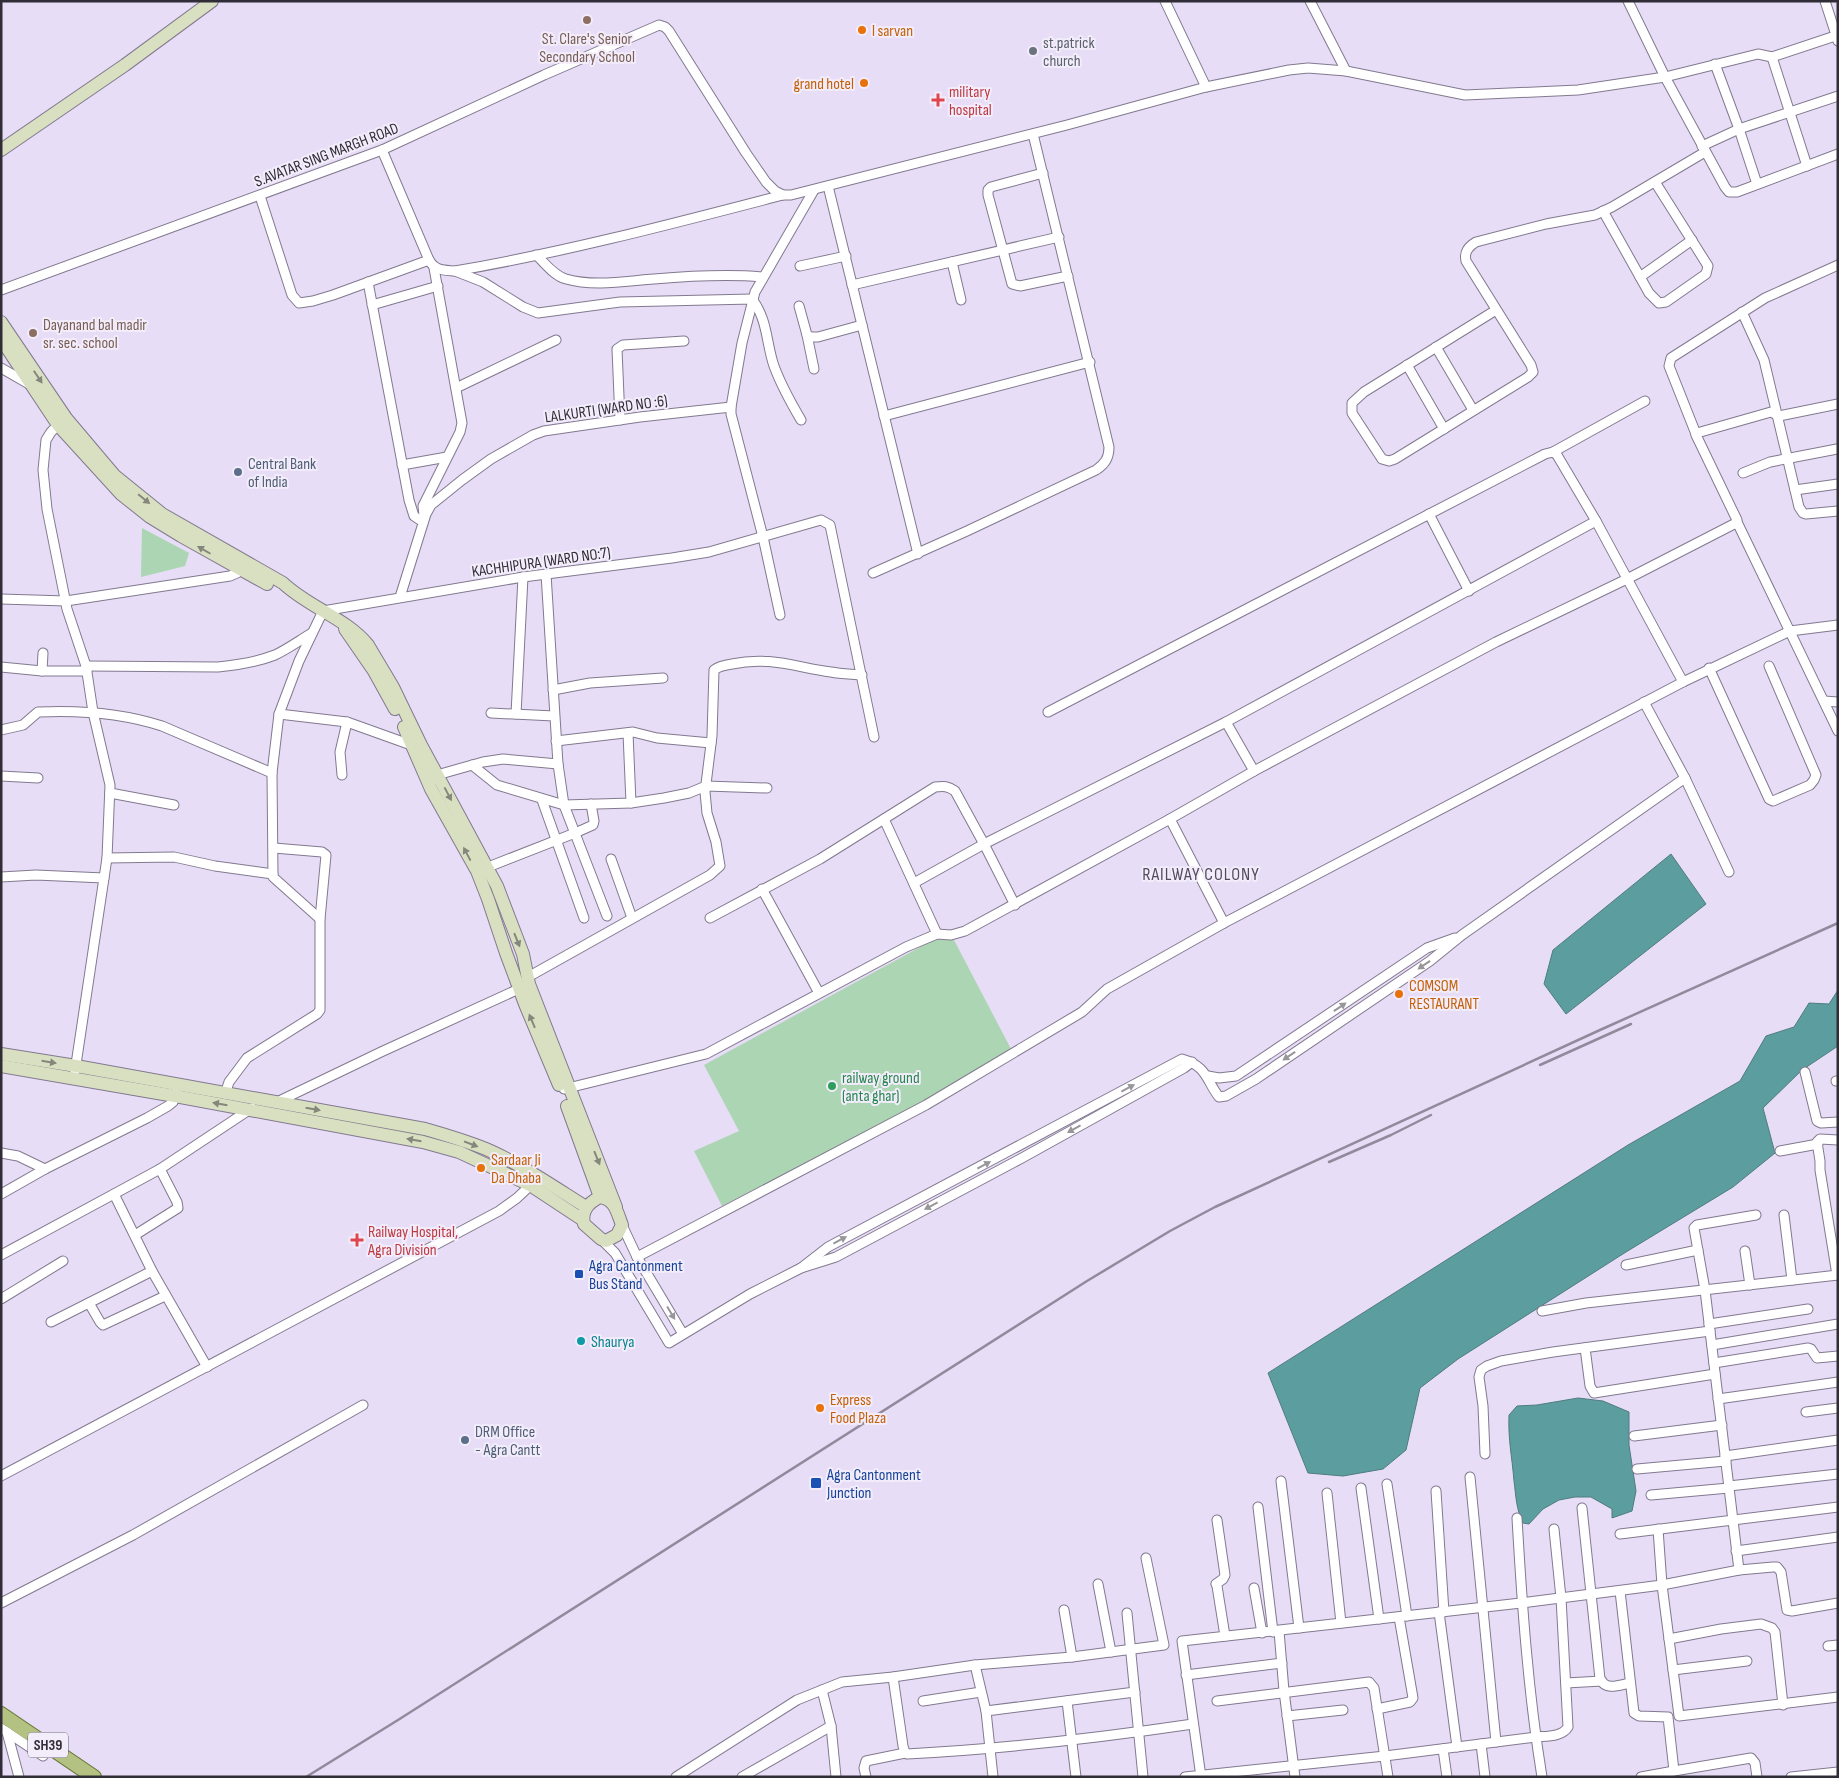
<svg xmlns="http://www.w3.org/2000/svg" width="1839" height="1778" viewBox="0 0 1839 1778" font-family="'Sofia Sans Condensed',sans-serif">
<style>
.green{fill:#acd5b3}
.water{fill:#5c9e9f;stroke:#4f7c80}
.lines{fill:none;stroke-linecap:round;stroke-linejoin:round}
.street-casing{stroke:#82798f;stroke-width:11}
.secondary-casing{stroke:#82798f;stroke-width:14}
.primary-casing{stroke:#647332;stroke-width:16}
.street{stroke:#fff;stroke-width:9}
.secondary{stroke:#d9e0c1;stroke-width:12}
.primary{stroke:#b3c182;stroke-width:14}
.rail{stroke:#928a9c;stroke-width:2.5}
.oneway{fill:#85867c}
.oneway2{fill:#98969b}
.education-dot{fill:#8d6e63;stroke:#f3edfb;stroke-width:2}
.food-dot{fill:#e8710a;stroke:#f3edfb;stroke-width:2}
.worship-dot{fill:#6b7280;stroke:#f3edfb;stroke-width:2}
.health-dot{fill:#e0444e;stroke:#f3edfb;stroke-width:2}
.service-dot{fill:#5c6f8a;stroke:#f3edfb;stroke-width:2}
.leisure-dot{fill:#2e9e5b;stroke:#f3edfb;stroke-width:2}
.transit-dot{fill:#1a4fb4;stroke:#f3edfb;stroke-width:2}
.culture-dot{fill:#0f9aa8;stroke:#f3edfb;stroke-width:2}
.labels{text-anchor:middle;stroke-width:4;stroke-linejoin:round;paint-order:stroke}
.shield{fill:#f3edfb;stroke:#6b6772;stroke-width:1}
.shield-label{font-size:15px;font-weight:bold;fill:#312d37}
.food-label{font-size:16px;fill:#c56008;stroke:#f3edfb;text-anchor:start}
.education-label{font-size:16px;fill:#785e54;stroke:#f3edfb}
.worship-label{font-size:16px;fill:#5b616d;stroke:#f3edfb;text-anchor:start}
.health-label{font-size:16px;fill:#be3a42;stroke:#f3edfb;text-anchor:start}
.street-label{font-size:16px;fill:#312d37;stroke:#f3edfb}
.service-label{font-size:16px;fill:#4e5e75;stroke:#f3edfb;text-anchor:start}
.leisure-label{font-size:16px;fill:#27864d;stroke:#f3edfb;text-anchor:start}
.transit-label{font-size:16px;fill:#164399;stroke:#f3edfb;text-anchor:start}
.culture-label{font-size:16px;fill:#0d838f;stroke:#f3edfb;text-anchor:start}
.neighbourhood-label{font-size:18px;letter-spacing:1px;fill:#544b5f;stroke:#f3edfb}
</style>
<rect width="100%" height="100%" fill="#e7ddf6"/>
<g class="green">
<polygon points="142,528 189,553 185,566 141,577"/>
<polygon points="933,940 954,940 1011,1049 913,1108 722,1206 694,1151 739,1131 704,1065"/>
</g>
<g class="water">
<polygon points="1671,854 1706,904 1566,1014 1544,984 1553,950"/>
<polygon points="1838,990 1838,1046 1802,1070 1763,1108 1775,1153 1733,1187 1626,1252 1458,1359 1420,1388 1406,1450 1383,1469 1343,1476 1308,1473 1268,1373 1628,1145 1740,1081 1766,1036 1794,1027 1809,1003 1829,1004"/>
<path d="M1578,1398L1603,1401L1629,1412V1445L1636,1491L1632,1511L1612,1518V1509L1591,1497H1575L1559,1500L1543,1509L1529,1524L1523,1523C1516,1509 1516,1496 1514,1481C1512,1456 1508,1440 1509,1415L1517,1406L1537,1405Z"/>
</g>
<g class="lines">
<defs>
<g id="street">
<polyline points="1165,1 1206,87"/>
<polyline points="1310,1 1346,71"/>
<polyline points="1628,1 1665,77 1725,187 1729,192 1737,192 1838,154"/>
<polyline points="1825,1 1838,41"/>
<polyline points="1772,57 1807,166"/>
<polyline points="1715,64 1739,129 1757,184"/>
<polyline points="1702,146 1739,129 1838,96"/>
<path d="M382,150L429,260C435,271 444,270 455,271C566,252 675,223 783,195"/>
<polyline points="1043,173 991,187 988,190 988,195 1012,284 1020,286 1068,276"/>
<polyline points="828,186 918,554"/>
<polyline points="260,196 292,295 299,303 313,301 333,295 429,260"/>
<polyline points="1603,211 1649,293 1659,303 1666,302 1706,274 1708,266 1655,182"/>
<path d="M536,255C545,263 554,276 566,279C594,287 626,281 654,279C690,276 727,274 762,277"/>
<polyline points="952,262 961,300"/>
<polyline points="800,266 846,256"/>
<path d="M455,271L483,282L523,307L538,313L620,302L752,299C768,320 766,343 774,366C781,385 791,403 801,420"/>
<polyline points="1640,277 1692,240"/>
<polyline points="368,282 409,500 414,516 423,522"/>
<polyline points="852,285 1059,237"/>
<polyline points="1,290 382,150 544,75 659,25 665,27 669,31 746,153 766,182 775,191 783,195 791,195 1067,125 1206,87 1289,70 1308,68 1346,71 1465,95 1578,90 1665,77 1758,54 1772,57 1838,35"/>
<polyline points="372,305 438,286"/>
<polyline points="799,306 807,335 811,337 818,337 862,325"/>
<path d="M1496,310L1364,392L1352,403V413L1382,459L1389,461L1395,459L1528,377L1533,372L1531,365L1466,261C1464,252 1468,247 1476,242L1546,224L1595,215L1612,207L1705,152"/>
<polyline points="1742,312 1764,360 1799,507 1803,513 1806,514 1838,511"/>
<polyline points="807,335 814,369"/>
<polyline points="1436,347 1473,410"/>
<polyline points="1407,365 1444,429"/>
<polyline points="1,368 29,384"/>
<polyline points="456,388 556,340"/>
<polyline points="884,416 1090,362"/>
<polyline points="620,420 617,349 623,345 684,341"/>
<polyline points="62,421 51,432 46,440 43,470 47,509 67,609 86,666 93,712 110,785 107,858 75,1071"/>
<polyline points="1696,434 1669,366 1671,358 1765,298 1838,265"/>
<polyline points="1553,452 1645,401"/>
<polyline points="402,465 447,457"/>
<polyline points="1743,473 1770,462 1837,449"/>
<polyline points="1795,490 1838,484"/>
<polyline points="1429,514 1469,591"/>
<polyline points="424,515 423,506 460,432 462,423 434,268"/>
<polyline points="1737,522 1838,731"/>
<path d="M873,573L967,531L1096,470C1105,464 1109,458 1109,447L1033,134"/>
<polyline points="546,574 558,764 564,805 607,916"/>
<polyline points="400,597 426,514 431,505 462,480 491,459 533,435 544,431 640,417 731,407"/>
<polyline points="1,599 66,601 230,576 237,573 243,566"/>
<polyline points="780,615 763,537 731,414 731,407 742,343 755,292 814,190"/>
<path d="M86,666L218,667C237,665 257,662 275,655C288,649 300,640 312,633"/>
<polyline points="1,667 42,671 87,671"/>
<polyline points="1709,668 1769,799 1773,801 1810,785 1814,780 1816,775 1769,666"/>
<polyline points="42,671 43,653"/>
<polyline points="553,690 590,683 663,678"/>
<polyline points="1824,701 1838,702"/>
<polyline points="1644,702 1685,778 1729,872"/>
<polyline points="1048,712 1545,454 1553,452 1557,455 1596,521 1683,682"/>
<polyline points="491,713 554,716"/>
<polyline points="279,714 347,722 414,746"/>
<polyline points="516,714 523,577"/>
<polyline points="1226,722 1254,771"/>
<path d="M1,730L23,725L38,712C80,710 122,713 162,726L272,773"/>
<polyline points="628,733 631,803"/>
<polyline points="556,741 633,732 657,738 711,743"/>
<polyline points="472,765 497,785 564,805 631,803 664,798 689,793 706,786 767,788"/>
<polyline points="342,775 340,752 347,722"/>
<polyline points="437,775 483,762 503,759 558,764"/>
<polyline points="1,776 38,778"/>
<polyline points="110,793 174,805"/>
<polyline points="542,800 584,918"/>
<polyline points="884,819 937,934"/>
<polyline points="1170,819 1224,923"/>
<polyline points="107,858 174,857 215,866 273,874"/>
<polyline points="611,859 632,918"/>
<polyline points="483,869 575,833 593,825 594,821 591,804"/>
<polyline points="1,877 36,875 104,878"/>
<polyline points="914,883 984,844 1226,722 1596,521"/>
<polyline points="762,889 819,993"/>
<path d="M710,918L820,859L935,787C944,786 948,786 955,791L984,844L1015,905"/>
<polyline points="320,919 273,877 272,773 279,714 299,661 323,611 523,577 672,558 709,552 821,520 830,525 874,737"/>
<path d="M528,977L710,875L720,866L716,842L707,813L705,792L712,736L714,670C719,666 725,665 732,664C769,656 795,667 831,672C841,674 852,674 862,675"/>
<polyline points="1805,1072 1817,1121 1821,1123 1838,1122"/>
<polyline points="1208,1076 1219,1078 1236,1076 1427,948 1455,938"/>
<polyline points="1836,1081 1838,1081"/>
<polyline points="564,1089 706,1054 906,947 937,934 951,935 965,931 1170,819 1254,771 1496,642 1627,579 1736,523 1737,520 1696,435 1697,433 1771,412 1779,416 1838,404"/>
<polyline points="225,1094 229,1082 247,1058 317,1014 320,1010 320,919 326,855 322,852 274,848"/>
<polyline points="277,1102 381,1052 523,987"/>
<polyline points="1780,1151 1818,1144"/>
<polyline points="1,1153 18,1156 45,1169"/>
<polyline points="1,1194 45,1169 147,1118 168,1106 173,1102 175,1093"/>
<polyline points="114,1194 160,1169 252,1108"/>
<polyline points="1784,1215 1792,1280"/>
<polyline points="622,1225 637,1257 683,1334"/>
<polyline points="135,1235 178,1208 177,1202 160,1169"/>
<polyline points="602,1240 615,1253 669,1343 750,1294 801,1268 836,1257 1022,1158 1184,1068 1192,1062"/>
<polyline points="1745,1251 1750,1285"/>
<polyline points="1,1255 114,1194 152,1271 207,1367"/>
<polyline points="637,1257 926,1105 1082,1012 1107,989 1224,923 1683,682 1790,631 1838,625"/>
<polyline points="1626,1265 1698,1250"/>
<path d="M801,1268L828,1247L1182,1059C1207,1066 1206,1080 1219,1097L1226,1096L1256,1079L1430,961L1462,935L1685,778"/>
<polyline points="1837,1275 1820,1170 1820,1161 1817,1142 1820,1139 1838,1140"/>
<polyline points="1,1299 63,1261"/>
<polyline points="89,1303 100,1322 103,1325 165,1296"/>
<polyline points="1542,1311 1586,1303 1838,1275"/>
<polyline points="51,1322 152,1271"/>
<polyline points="1709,1324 1808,1309"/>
<polyline points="1712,1345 1838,1324"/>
<polyline points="1585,1348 1590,1386 1594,1393 1715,1374"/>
<polyline points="1714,1363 1808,1348 1811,1349 1817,1358 1838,1356"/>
<polyline points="1718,1399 1838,1382"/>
<polyline points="1806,1412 1838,1408"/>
<polyline points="1634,1436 1722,1425"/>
<polyline points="1485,1454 1483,1406 1479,1377 1481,1370 1487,1366 1501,1361 1553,1352 1710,1331"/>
<polyline points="1725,1456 1838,1440"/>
<polyline points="1637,1469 1726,1461"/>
<polyline points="1,1476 499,1211 517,1198 534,1182"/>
<polyline points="1470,1477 1496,1742"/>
<polyline points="1281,1481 1299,1628"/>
<polyline points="1387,1484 1407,1616"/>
<polyline points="1729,1486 1838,1474"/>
<polyline points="1361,1488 1379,1619"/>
<polyline points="1436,1491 1444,1612"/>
<polyline points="1327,1493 1341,1623"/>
<polyline points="1651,1495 1729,1488"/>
<polyline points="1258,1507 1273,1632"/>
<path d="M1582,1508L1600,1679C1606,1691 1619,1685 1630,1683"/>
<path d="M1517,1518C1522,1605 1528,1691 1542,1777"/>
<polyline points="1217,1520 1225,1575 1223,1579 1216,1584 1217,1586 1225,1636"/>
<polyline points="1658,1529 1662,1585 1679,1716 1838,1697"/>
<polyline points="1620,1534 1838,1507"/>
<polyline points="1736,1551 1838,1537"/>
<polyline points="1739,1570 1705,1290 1694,1228 1697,1225 1756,1215"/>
<polyline points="1098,1584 1111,1652"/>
<polyline points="1254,1588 1262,1633"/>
<polyline points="1620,1591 1634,1713 1639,1716 1668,1717 1674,1771 1751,1758 1755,1763 1757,1777"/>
<polyline points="1,1603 133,1535 363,1405"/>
<polyline points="1064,1610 1072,1657"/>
<polyline points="1439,1612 1457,1747"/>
<polyline points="1127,1613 1143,1777"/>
<polyline points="1279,1631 1284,1691 1295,1777"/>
<polyline points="1669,1639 1721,1629 1761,1624 1772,1628 1775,1632 1783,1705"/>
<polyline points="1828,1646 1838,1645"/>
<polyline points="975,1665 986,1711 993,1777"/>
<polyline points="1673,1670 1747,1661"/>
<polyline points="1186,1675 1282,1663"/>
<path d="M893,1677L903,1746L905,1753L907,1754C1002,1749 1098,1738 1193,1724"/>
<polyline points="1566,1683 1602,1681"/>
<polyline points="822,1690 831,1726 836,1777"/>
<polyline points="923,1701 981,1692"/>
<polyline points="1067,1701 1076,1777"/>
<polyline points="1217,1701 1369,1682 1374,1688 1388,1777"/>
<polyline points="1377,1709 1410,1702 1413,1698 1399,1617"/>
<polyline points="986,1711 1135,1692"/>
<polyline points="1287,1716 1343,1710"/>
<polyline points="1,1728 43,1756"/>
<polyline points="7,1732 19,1777"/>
<polyline points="1481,1744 1485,1777"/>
<polyline points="1443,1749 1447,1777"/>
<polyline points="676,1777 797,1700 842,1682 893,1677 975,1665 1072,1657 1164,1645 1146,1558"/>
<polyline points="742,1777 831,1726"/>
<polyline points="866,1777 864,1768 866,1761 905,1753"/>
<path d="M1185,1777L1385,1756L1536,1737C1547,1736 1562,1737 1568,1727L1561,1598L1554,1529"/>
<polyline points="1201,1777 1182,1641 1521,1603 1662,1585 1739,1570 1773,1567 1777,1567 1781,1572 1787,1610 1792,1611 1838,1603"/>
<polyline points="1641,1777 1674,1771"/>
<polyline points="1791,1777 1838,1772"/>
</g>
<g id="secondary">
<polyline points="1,150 125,65 212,1"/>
<path d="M1,322L66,418L115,476L162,514L283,583C308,607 346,618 368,645L393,687L421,745L497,886L523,954L529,984L616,1207"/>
<polyline points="1,339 58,425 121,494 150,517 181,536 267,584"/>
<polyline points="345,629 374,671 395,709"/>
<polyline points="404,727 431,789 477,871 488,899 506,953 525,1004 559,1085"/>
<path d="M1,1054L76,1066L425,1129C446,1135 466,1141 486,1149C521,1164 554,1187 586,1207"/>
<polyline points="1,1066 175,1096 423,1142 459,1152 530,1185 583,1220"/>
<polyline points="567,1106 600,1197"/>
<path d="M600,1197C615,1199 617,1212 622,1225L617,1235L606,1241L601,1239L584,1224C581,1211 588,1203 600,1197Z"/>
</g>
<polyline id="primary" points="1,1714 94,1777"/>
</defs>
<use href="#street" class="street-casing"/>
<use href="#secondary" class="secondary-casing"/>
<use href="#primary" class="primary-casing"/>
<use href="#street" class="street"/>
<use href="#secondary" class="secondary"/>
<use href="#primary" class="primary"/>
<g class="rail">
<polyline points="1540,1065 1631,1024"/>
<polyline points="1329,1162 1391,1135 1431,1115"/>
<polyline points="306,1777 398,1720 1087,1281 1170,1231 1215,1207 1600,1030 1838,923"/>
</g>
</g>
<defs><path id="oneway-solid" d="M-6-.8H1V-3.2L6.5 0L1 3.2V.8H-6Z" transform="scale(1.25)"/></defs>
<g class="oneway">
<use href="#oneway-solid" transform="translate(38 377) rotate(56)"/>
<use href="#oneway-solid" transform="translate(144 499) rotate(39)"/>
<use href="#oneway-solid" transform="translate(204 550) rotate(-150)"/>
<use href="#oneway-solid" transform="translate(448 794) rotate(62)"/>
<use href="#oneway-solid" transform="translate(467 854) rotate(-118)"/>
<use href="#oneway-solid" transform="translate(517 940) rotate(68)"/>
<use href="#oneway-solid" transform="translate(532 1021) rotate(-113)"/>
<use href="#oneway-solid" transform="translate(49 1062) rotate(9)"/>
<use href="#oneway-solid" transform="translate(220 1104) rotate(-170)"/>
<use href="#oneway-solid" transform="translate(313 1109) rotate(10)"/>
<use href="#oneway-solid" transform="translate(414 1140) rotate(-170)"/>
<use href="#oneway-solid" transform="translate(471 1144) rotate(21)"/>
<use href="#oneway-solid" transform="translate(597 1158) rotate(68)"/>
</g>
<g class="oneway2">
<use href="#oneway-solid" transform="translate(1424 965) rotate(146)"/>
<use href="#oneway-solid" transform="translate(1340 1007) rotate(-34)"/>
<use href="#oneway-solid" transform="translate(1289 1056) rotate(146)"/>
<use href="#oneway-solid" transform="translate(1128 1088) rotate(-28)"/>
<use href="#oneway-solid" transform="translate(1074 1129) rotate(151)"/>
<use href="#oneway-solid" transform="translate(984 1165) rotate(-28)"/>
<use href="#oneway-solid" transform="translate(931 1206) rotate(152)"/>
<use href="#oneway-solid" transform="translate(840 1240) rotate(-28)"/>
<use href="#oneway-solid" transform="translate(671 1313) rotate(59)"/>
</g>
<g class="education-dot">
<circle cx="587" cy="20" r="5"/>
<circle cx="33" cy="333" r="5"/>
</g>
<g class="food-dot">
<circle cx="862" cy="30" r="5"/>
<circle cx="864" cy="83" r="5"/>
<circle cx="1399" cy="994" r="5"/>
<circle cx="481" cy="1168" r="5"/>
<circle cx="820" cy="1408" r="5"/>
</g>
<circle class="worship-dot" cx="1033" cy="51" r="5"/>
<g class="health-dot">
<path d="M935.5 92.5h5v5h5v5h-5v5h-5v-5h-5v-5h5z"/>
<path d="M354.5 1232.5h5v5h5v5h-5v5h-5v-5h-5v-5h5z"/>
</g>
<g class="service-dot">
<circle cx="238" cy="472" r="5"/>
<circle cx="465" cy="1440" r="5"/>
</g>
<circle class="leisure-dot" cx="832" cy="1086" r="5"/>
<g class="transit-dot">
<rect x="574" y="1269" width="10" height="10" rx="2.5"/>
<rect x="810" y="1477" width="12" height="12" rx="2.5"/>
</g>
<circle class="culture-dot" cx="581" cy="1341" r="5"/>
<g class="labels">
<rect class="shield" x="28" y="1732.5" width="40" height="25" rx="4"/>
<g class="shield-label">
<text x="48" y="1750">SH39</text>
</g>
<g class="food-label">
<text x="872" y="36">l sarvan</text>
<text x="854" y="89" text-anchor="end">grand hotel</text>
<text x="1409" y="991">COMSOM<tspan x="1409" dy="18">RESTAURANT</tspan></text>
<text x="491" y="1165">Sardaar Ji<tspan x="491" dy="18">Da Dhaba</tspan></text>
<text x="830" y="1405">Express<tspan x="830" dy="18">Food Plaza</tspan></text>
</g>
<g class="education-label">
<text x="587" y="44">St. Clare's Senior<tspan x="587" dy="18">Secondary School</tspan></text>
<text x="43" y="330" text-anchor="start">Dayanand bal madir<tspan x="43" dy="18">sr. sec. school</tspan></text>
</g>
<g class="worship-label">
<text x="1043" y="48">st.patrick<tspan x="1043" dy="18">church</tspan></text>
</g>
<g class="health-label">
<text x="949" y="97">military<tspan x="949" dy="18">hospital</tspan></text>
<text x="368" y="1237">Railway Hospital,<tspan x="368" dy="18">Agra Division</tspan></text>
</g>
<g class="street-label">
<text transform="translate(326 154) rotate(-21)" y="6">S.AVATAR SING MARGH ROAD</text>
<text transform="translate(606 408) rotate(-8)" y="6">LALKURTI (WARD NO :6)</text>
<text transform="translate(541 561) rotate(-8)" y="6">KACHHIPURA (WARD NO:7)</text>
</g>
<g class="service-label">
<text x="248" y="469">Central Bank<tspan x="248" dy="18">of India</tspan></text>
<text x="475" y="1437">DRM Office<tspan x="475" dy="18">- Agra Cantt</tspan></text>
</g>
<g class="leisure-label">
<text x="842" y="1083">railway ground<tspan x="842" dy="18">(anta ghar)</tspan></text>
</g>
<g class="transit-label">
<text x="589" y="1271">Agra Cantonment<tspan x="589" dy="18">Bus Stand</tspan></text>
<text x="827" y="1480">Agra Cantonment<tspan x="827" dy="18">Junction</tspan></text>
</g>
<g class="culture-label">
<text x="591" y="1347">Shaurya</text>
</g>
<g class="neighbourhood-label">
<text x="1201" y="880">RAILWAY COLONY</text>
</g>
</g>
<rect width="1839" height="1778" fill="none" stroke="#312d37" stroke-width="5"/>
</svg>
